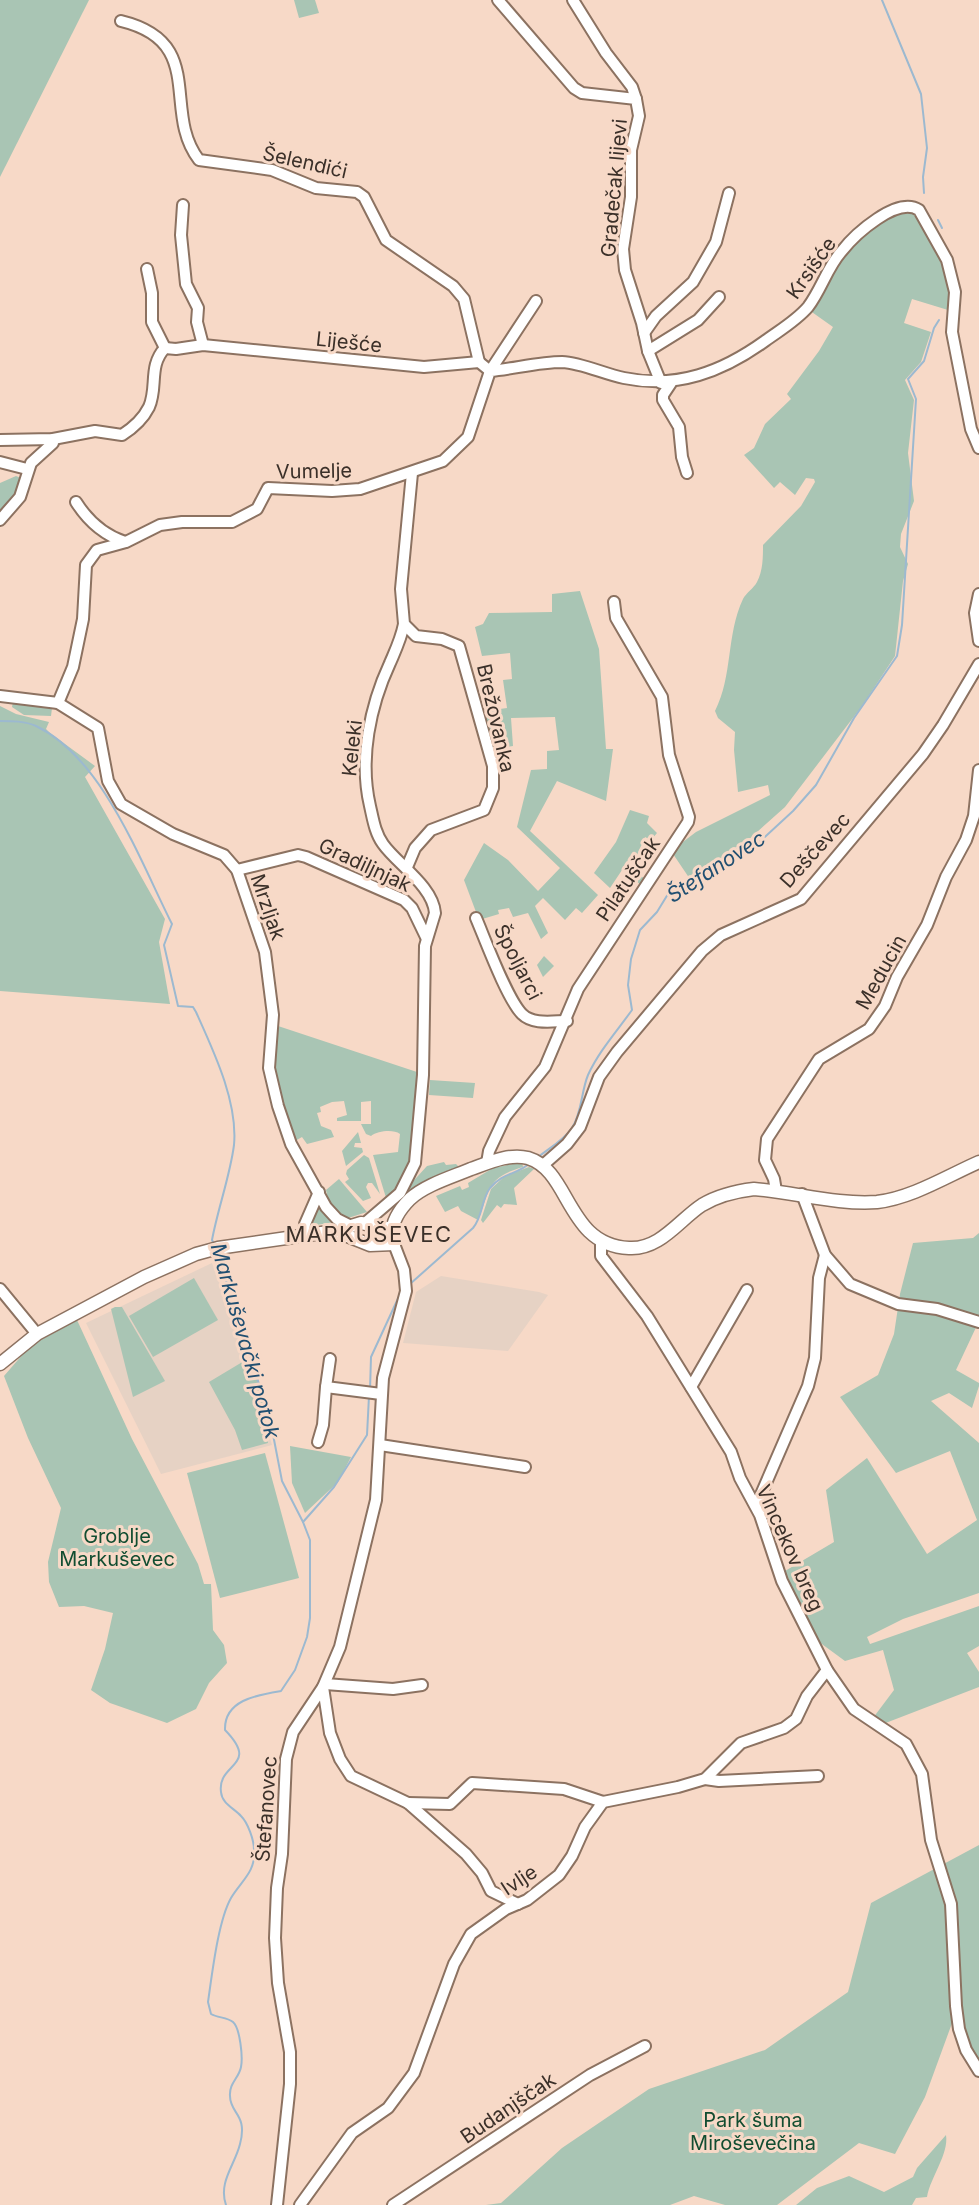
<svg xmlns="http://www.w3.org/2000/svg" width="979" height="2205" viewBox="0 0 979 2205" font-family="Inter,sans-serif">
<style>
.education{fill:#e6d2c4}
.green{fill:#a9c5b4}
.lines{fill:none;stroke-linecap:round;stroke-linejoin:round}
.stream{stroke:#9cb9d0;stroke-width:2}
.minor-casing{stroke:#8c7261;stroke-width:14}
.major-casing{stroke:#8c7261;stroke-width:15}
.minor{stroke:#fff;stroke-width:10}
.major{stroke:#fff;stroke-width:12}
.labels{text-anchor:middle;stroke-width:6;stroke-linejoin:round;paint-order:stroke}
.street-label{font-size:20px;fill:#3b3029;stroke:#f7d9c7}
.park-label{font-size:20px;fill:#124d31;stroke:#f7d9c7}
.water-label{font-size:21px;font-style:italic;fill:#204f71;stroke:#f7d9c7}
.quarter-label{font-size:22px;letter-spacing:1.5px;fill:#3b3029;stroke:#f7d9c7}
</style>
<rect width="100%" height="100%" fill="#f7d9c7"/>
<g class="education">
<polygon points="212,1263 245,1351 272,1445 161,1474 86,1323"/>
<polygon points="441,1276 539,1292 548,1295 508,1351 403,1343 416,1292"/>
</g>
<g class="green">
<polygon points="0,0 89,0 0,177"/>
<polygon points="294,0 315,0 319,13 299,18"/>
<path d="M907,210L916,214C935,246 957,272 948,310L912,299L904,323L931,332L921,362L905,380L914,400L908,453L914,501L901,534L900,547L908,564L903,581L895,656L862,706L785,807L747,841L731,850L715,867L698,878L699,882L694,885L671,851L696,832L770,795L768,785L738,792L734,750L735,732L718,718L715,711C733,676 726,635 743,599C746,593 754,588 757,582C763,571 763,557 763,545L801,506L815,482L814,479L806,478L795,495L780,482L774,488L744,455L754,448L765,424L791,399L787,394L819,351L833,327L809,310C836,266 855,229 907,210Z"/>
<polygon points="16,476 21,478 12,504 0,515 0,483"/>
<polygon points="580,591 599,649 606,749 613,749 606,801 557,781 530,831 598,895 582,913 576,908 565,920 543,898 535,906 548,933 541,939 528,913 513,917 509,908 498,910 499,914 479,920 464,880 484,843 508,860 538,891 560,868 517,827 531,770 547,769 547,751 559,750 555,717 511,718 513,746 490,749 479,712 507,708 503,680 512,679 510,653 482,656 475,627 483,624 489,613 552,612 552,594"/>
<polygon points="13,702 52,708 51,716 24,715 12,707"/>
<polygon points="0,706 16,714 49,722 46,729 50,733 95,766 85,777 165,919 159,942 170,1004 0,991"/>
<polygon points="630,810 649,816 647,823 657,833 651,840 645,837 637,855 633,853 626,865 645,879 641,885 622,870 610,888 594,873 616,842"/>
<polygon points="544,956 554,966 543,977 537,965"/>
<path d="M275,1025L420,1073L409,1168L401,1184L387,1201L373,1155L398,1152L400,1134C393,1129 378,1131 371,1136L366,1134L361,1124H371V1101L361,1102V1121H337V1118L347,1115L344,1101L332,1102L320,1107L321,1112L317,1113L321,1126L331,1130L334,1137L307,1144L302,1137L295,1141L272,1064Z"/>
<polygon points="430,1080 475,1083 473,1098 429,1095"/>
<polygon points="358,1132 361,1143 355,1143 354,1147 362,1148 363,1152 346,1166 342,1151"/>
<polygon points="364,1155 369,1158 380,1194 372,1183 368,1183 366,1187 371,1198 363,1201 345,1182 349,1179 346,1174 347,1170"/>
<polygon points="444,1162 446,1165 456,1164 459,1167 410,1190 407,1188 427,1166"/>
<path d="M522,1162L523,1167C485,1178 491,1190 478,1220L461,1211L458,1206L445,1212L436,1196L460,1186L462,1190L469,1187L468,1183L493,1168Z"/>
<polygon points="529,1167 534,1169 514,1188 517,1205 504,1204 501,1208 497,1205 483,1223 481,1220 491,1189 505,1176"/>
<polygon points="339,1179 367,1212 345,1219 329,1204 326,1190"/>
<polygon points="316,1207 320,1207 334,1222 311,1226"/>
<polygon points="979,1233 979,1321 956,1370 979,1383 979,1386 972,1408 949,1393 931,1401 979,1443 979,1593 903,1619 867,1637 870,1644 979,1606 979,1646 967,1653 979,1672 979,1687 883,1724 873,1718 894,1690 883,1650 845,1661 815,1639 785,1571 834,1542 826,1490 867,1458 927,1554 977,1520 950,1451 896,1473 840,1397 878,1375 894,1334 900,1294 913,1243 973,1238"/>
<polygon points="194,1278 218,1320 153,1357 129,1316"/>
<polygon points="115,1307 122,1307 165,1381 133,1397 111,1309"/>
<polygon points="77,1320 132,1439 198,1564 204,1584 211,1584 213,1630 224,1645 227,1663 209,1683 196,1709 167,1723 110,1703 91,1690 105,1649 113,1613 84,1606 59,1607 49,1582 48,1562 61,1508 28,1438 4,1376 30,1346"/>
<polygon points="249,1358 262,1388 268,1443 242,1450 235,1430 209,1382"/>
<polygon points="290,1446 351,1457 338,1482 305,1513 292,1483"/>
<polygon points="265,1453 299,1578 220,1598 187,1473"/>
<polygon points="979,1845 979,2063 955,2015 925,2097 895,2154 859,2143 777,2205 725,2205 694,2196 670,2205 486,2205 501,2203 562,2148 649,2089 765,2050 848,1992 871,1903"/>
<path d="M946,2135C949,2154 931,2176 927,2197L916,2198L912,2205H796L817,2188L849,2176L884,2192L913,2177L917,2168Z"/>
</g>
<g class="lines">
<g class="stream">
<polyline points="882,0 921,94 927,148 923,177 924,193"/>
<polyline points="938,220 942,228"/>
<path d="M0,721C12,721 25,721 36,726C103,758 140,861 172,924L164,945L178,1006L193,1007L196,1012C214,1052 238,1102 234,1145C230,1176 218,1208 212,1240L214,1244"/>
<path d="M537,1158C549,1148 563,1141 572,1128C582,1113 581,1092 588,1075C599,1051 617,1031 632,1010L628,985L631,959L640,930L657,912L668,894L721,865L736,849L755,846L793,811L816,785L854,718L897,656L902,625L916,399L908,379L924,361L934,328L939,320"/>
<polyline points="217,1252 270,1419 282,1481 303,1522"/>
<path d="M410,1284L473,1228C483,1216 481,1200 490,1188C503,1172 517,1175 530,1163"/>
<polyline points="370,1390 371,1357 401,1292"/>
<path d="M226,2205C218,2182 235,2165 240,2144C248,2114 230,2114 230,2096C229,2083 239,2078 241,2067C243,2057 240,2028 233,2022C227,2017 218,2018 211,2014L208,2002C212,1975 218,1921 231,1898C241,1881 256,1872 254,1850C254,1840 248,1823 241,1816C234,1808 222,1804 221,1792C217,1762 261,1767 225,1730C224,1700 257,1695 281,1691L295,1670L307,1637L310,1618V1540L303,1522L334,1487L367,1435L369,1396"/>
</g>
<defs>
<g id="minor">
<polyline points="498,0 574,88 582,93 636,99 639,116 631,150 631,197 623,249 625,270 642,323 648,351 661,383"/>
<polyline points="573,0 606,53 632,87 636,99"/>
<path d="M121,21C208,42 161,111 199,160L272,170L316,188L357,192L364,197L386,240L453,286L464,299L479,362"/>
<polyline points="183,205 181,235 186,284 198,308 197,322 203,345"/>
<polyline points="147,269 152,293 152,322 165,348"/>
<polyline points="644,333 656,316 693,282 716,242 729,193"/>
<polyline points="648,351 698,320 719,297"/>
<polyline points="671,383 663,395 663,400 679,427 682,457 687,473"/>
<path d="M0,440L53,439L95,431L122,435C133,428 143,419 149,407C158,387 148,366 165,348L176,349L203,345L424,367L479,362L490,371L536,301"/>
<polyline points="0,462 27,469"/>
<path d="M76,502C88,521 104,535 125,542"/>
<polyline points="0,520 20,497 31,463 53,443 53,439"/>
<polyline points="979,594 975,613 979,641"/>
<polyline points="0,696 58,703 98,728 108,781 121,804 173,834 224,855 237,870 265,952 273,1015 269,1068 278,1106 291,1144 326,1207 337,1219 351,1226"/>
<path d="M58,703L73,667L83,619L86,565L97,550L126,542L160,525L182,522H232L257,509L268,488L332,491L360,489L443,461L468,437L490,371C513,369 539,362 562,362C582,363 604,374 624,378C677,389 722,372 765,341C780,330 796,321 808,307C821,290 827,268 841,252C855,234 897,196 919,210L947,260L955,292L952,332L971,429L979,448"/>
<polyline points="407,867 415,848 431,830 484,810 493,788 493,766 459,646 442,639 416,636 404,624 401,589 412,473"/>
<polyline points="237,870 298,855 306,857 404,900 412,908 426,937"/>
<path d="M476,918C485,939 507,999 522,1014C533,1025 553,1021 567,1021"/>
<polyline points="487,1163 489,1151 505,1117 545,1067 578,989 688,822 689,817 669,755 662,697 616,618 614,602"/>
<polyline points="542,1166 567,1144 580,1127 599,1077 617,1052 702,951 721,935 801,899 923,754 943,725 979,664"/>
<polyline points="776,1191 774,1179 765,1160 767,1139 819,1059 869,1029 885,1006 897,977 927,925 946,877 966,840 974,816 979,770"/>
<polyline points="802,1194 825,1255 850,1284 898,1304 937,1309 979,1322"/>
<path d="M365,1223L400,1193L415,1163L423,1075L425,946L435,913C433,886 397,864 383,844C375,833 373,819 370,806C359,759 370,706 390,663C396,649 401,639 404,624"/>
<polyline points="304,1236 305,1224 319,1192"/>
<polyline points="601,1242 601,1256 647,1316 731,1452 740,1478 760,1515 782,1581 827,1670 854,1709 906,1744 922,1774 931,1840 951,1904 956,2006 959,2029 966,2050 979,2071"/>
<polyline points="0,1289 37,1334"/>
<polyline points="330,1359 326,1387 381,1394"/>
<polyline points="691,1387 747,1290"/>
<polyline points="318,1442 323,1425 326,1387"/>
<polyline points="380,1445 525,1467"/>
<polyline points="756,1506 808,1386 815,1358 819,1278 825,1255"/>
<polyline points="325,1684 393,1689 422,1685"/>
<polyline points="323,1687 330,1733 340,1759 351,1776 408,1803 466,1854 482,1873 491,1891 518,1904"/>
<polyline points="705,1779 719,1781 818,1776"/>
<polyline points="408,1803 450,1804 472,1783 564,1789 603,1802"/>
<polyline points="277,2205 290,2084 290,2052 278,1983 275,1938 277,1888 282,1854 286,1759 293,1732 323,1687 340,1647 376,1500 383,1378 406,1291 404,1270 394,1244"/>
<polyline points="300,2205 352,2133 388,2108 414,2073 454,1964 471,1934 506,1909 527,1900 559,1875 572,1856 585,1827 603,1802 678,1787 705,1779 741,1743 784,1728 796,1719 807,1696 827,1670"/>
<polyline points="393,2205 590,2075 645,2046"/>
</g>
<g id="major">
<path d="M335,1231L370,1245L394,1244C388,1227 398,1211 410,1199C425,1185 452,1177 471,1169C488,1163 509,1153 528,1158C571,1171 566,1245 629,1248C660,1250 679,1220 702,1205C717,1196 737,1191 754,1189C794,1192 837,1205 877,1202C912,1198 947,1176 979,1162"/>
<polyline points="0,1364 37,1334 144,1277 196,1254 218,1248 335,1231 361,1223 392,1229"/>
</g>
</defs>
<use href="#minor" class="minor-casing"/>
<use href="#major" class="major-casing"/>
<use href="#minor" class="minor"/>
<use href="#major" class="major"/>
</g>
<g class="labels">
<g class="street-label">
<text transform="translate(305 162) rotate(13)" y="7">Šelendići</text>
<text transform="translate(614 188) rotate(-85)" y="7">Gradečak lijevi</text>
<text transform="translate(811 268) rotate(-55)" y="7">Krsišće</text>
<text transform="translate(349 342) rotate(6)" y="7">Liješće</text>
<text transform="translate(314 471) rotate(-1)" y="7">Vumelje</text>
<text transform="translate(496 718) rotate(77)" y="7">Brežovanka</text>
<text transform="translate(352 748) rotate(-84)" y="7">Keleki</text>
<text transform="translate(815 850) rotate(-48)" y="7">Deščevec</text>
<text transform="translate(365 865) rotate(25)" y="7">Gradiljnjak</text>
<text transform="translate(628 879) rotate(-56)" y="7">Pilatuščak</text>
<text transform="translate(268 907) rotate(71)" y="7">Mrzljak</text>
<text transform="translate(518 962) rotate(63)" y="7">Špoljarci</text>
<text transform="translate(881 972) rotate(-61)" y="7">Meducin</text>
<text transform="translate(790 1548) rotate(66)" y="7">Vincekov breg</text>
<text transform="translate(266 1809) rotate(-86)" y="7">Štefanovec</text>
<text transform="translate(519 1880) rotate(-33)" y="7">Ivlje</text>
<text transform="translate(508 2108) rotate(-34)" y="7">Budanjščak</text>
</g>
<g class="park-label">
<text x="117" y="1543">Groblje<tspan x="117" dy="23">Markuševec</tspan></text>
<text x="753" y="2127">Park šuma<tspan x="753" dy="23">Miroševečina</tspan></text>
</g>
<g class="water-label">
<text transform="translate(716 867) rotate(-33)" y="7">Štefanovec</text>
<text transform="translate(245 1341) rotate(74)" y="7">Markuševački potok</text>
</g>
<g class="quarter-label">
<text x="369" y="1242">MARKUŠEVEC</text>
</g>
</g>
</svg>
